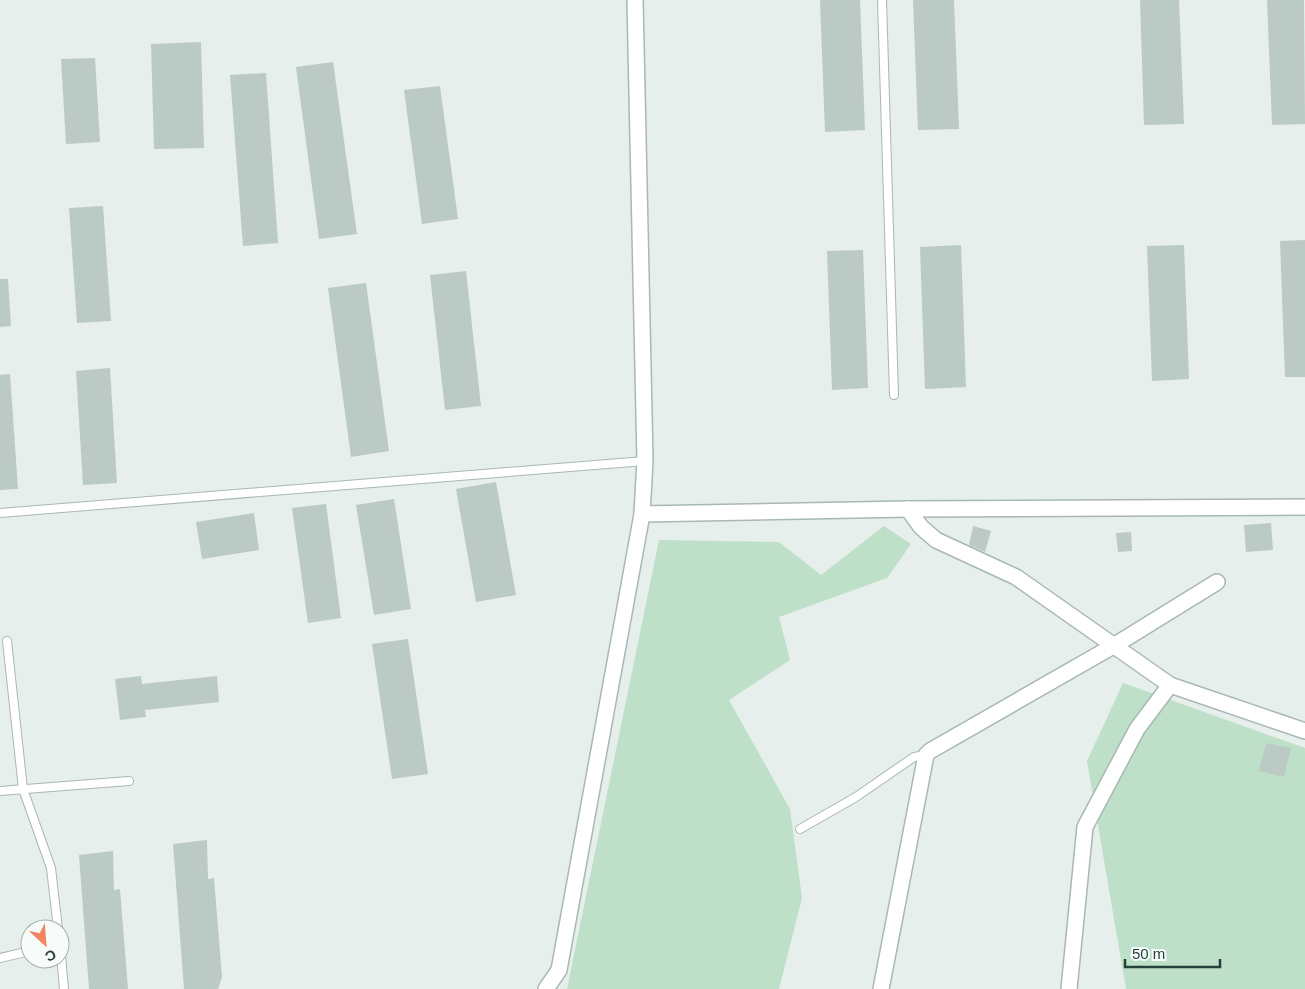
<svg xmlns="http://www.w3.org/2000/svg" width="1305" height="989" viewBox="0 0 1305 989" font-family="Helvetica,sans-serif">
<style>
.green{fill:#bfe0c8}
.building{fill:#bbcac4}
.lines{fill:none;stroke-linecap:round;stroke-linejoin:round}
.service-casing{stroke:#a8b8b2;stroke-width:10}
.minor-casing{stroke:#a8b8b2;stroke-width:18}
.tertiary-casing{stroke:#a8b8b2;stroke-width:18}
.service{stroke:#fff;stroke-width:8}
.minor{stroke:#fff;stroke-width:15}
.tertiary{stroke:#fff;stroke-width:15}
</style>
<rect width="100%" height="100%" fill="#e6efeb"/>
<g class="green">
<polygon points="884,526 911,544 887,578 779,617 790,660 729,700 790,809 802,898 779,989 567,989 659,540 779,542 821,575"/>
<polygon points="1123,683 1305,748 1305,989 1126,989 1087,761"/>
</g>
<g class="building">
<polygon points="820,0 860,0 865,130 825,132"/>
<polygon points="913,0 954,0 959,129 918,130"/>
<polygon points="1140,0 1179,0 1184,124 1144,125"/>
<polygon points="1267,0 1304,0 1305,124 1272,125"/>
<polygon points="201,42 204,148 154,149 151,44"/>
<polygon points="95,58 100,142 66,144 61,59"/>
<polygon points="333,62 357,234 319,239 296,67"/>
<polygon points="266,73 278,243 243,246 230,75"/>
<polygon points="440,86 458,219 422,224 404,90"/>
<polygon points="103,206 111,321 77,323 69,208"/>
<polygon points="1305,240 1305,377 1285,377 1280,241"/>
<polygon points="961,245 966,387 925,389 920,247"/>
<polygon points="1184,245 1189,379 1152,381 1147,246"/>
<polygon points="863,250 868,388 832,390 827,251"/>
<polygon points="466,271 481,406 445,410 430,275"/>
<polygon points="0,279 8,279 11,326 0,327"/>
<polygon points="366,283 389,451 351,457 328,288"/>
<polygon points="110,368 117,483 83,485 76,371"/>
<polygon points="10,374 18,489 0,490 0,375"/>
<polygon points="496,482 516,595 476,602 456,489"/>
<polygon points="394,499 411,609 374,615 356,505"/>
<polygon points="326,504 341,618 308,623 292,508"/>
<polygon points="254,513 259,550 202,559 196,522"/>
<polygon points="1271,523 1273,550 1246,552 1244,525"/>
<polygon points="973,526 991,531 985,552 969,545"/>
<polygon points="1131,532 1132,551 1118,552 1116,533"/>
<polygon points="408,639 428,774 392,779 372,644"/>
<polygon points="141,676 142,684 217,676 219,702 145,710 146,717 120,720 115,679"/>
<polygon points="1266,743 1291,748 1284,777 1259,771"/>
<polygon points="207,840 208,879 214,878 222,977 218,989 184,989 173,844"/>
<polygon points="113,851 114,890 120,889 128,989 89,989 79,855"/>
</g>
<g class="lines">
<defs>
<g id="service">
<polyline points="882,0 894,395"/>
<polyline points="0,513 645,461"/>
<polyline points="7,641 23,789 51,868 58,929"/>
<polyline points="0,791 129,781"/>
<polyline points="800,829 856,797 914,757 926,755"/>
<polyline points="60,944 64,989"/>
<polyline points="0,958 30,951"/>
</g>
<g id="minor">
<polyline points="908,509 921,527 936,540 1016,577 1170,685 1305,731"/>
<polyline points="642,514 908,509 1305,507"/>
<polyline points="881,989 926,755 930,751 1115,645 1217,582"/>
<polyline points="1069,989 1085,827 1137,729 1170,685"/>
</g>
<polyline id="tertiary" points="546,989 559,970 642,514 645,461 635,0"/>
</defs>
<use href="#service" class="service-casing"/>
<use href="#minor" class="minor-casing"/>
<use href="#tertiary" class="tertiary-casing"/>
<use href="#service" class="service"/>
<use href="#minor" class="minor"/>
<use href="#tertiary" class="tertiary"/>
</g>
<g transform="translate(45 944) rotate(154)"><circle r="24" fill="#f7fbf9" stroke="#a3b1ad"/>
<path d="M0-4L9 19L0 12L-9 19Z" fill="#f4845f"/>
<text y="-8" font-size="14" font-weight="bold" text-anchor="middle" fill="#24423a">С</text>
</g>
<path d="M1125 959v8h95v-8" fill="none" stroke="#24423a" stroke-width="2.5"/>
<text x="1132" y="959" font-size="15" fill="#24423a" stroke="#f7fbf9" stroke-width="4" paint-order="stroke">50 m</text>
</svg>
